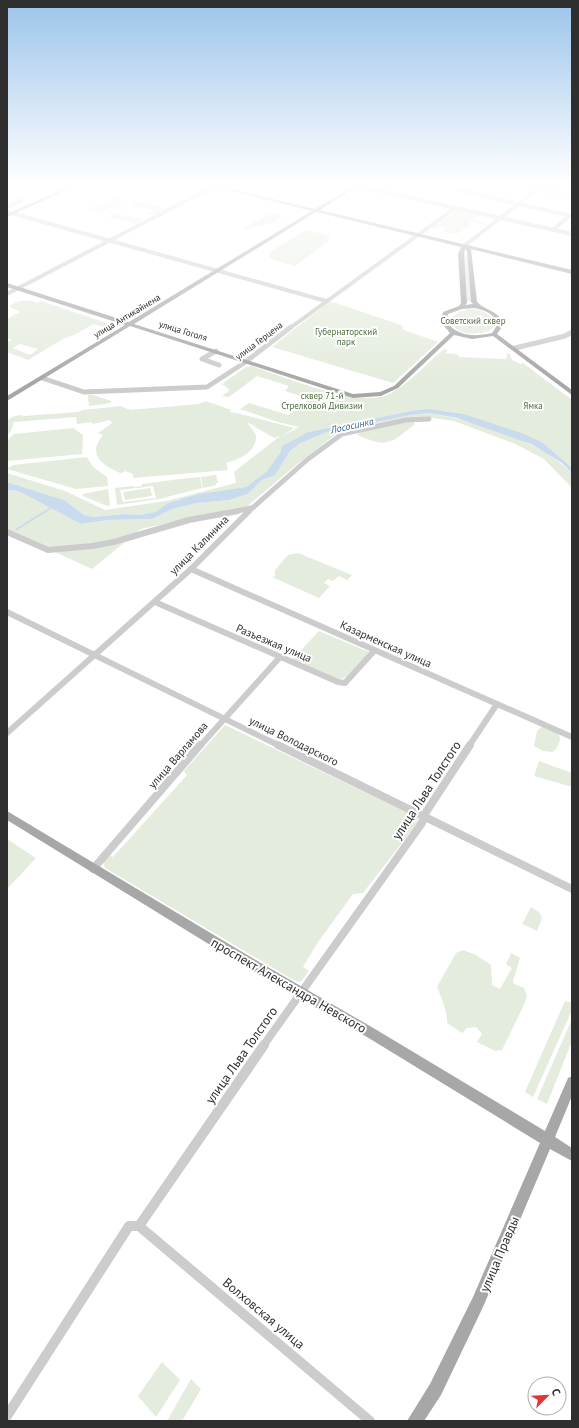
<svg xmlns="http://www.w3.org/2000/svg" width="579" height="1428" viewBox="0 0 579 1428" font-family="'PT Sans',sans-serif">
<style>
.green{fill:#e4ecdd;fill-rule:evenodd}
.water{fill:#c9dbec}
.lines{fill:none;stroke-linecap:round;stroke-linejoin:round}
.stream-far1{stroke:#c9dbec;stroke-width:1.5}
.stream{stroke:#c9dbec;stroke-width:2}
.minor-far4{stroke:#ccc;stroke-width:4}
.minor-far3{stroke:#ccc;stroke-width:5}
.minor-far2{stroke:#ccc;stroke-width:6}
.minor-far1{stroke:#ccc;stroke-width:8}
.minor{stroke:#ccc;stroke-width:10}
.major{fill:#a7a7a7;fill-rule:evenodd}
.labels{text-anchor:middle;stroke-width:4;stroke-linejoin:round;paint-order:stroke}
.far-street-label{font-size:9px;fill:#2f2f2f;stroke:#fff}
.far-park-label{font-size:9px;fill:#4e6b3c;stroke:#fff}
.far-water-label{font-size:10px;font-style:italic;fill:#3c6992;stroke:#fff}
.street-label{font-size:11px;fill:#2f2f2f;stroke:#fff}
.near-street-label{font-size:13px;fill:#2f2f2f;stroke:#fff}
</style>
<rect width="100%" height="100%" fill="#fff"/>
<g class="green">
<path d="M525,184C545,184 553,188 572,194V199L546,194Z"/>
<polygon points="112,198 121,198 124,202 102,213 89,209"/>
<polygon points="136,201 166,208 154,215 148,214 153,210 130,205"/>
<polygon points="457,210 479,215 474,220 487,224 486,225 471,222 468,224 472,225 456,234 443,231 446,228 440,226 435,229 431,228"/>
<polygon points="115,213 134,218 136,217 144,219 136,224 108,217"/>
<polygon points="274,214 283,217 271,224 267,223 260,227 255,226 246,230 242,229 268,215"/>
<polygon points="305,230 323,234 329,237 329,241 295,266 274,260 269,256 270,252"/>
<polygon points="465,255 467,256 471,301 467,301 463,256"/>
<path d="M30,300L37,303L41,301L112,325L106,328L94,324L74,335L63,339L28,360L7,352V342L12,340L7,337V319L20,312L9,306L17,302ZM19,344L38,349L30,355L13,348Z"/>
<polygon points="330,301 401,325 404,330 438,342 393,383 272,347"/>
<path d="M468,309C478,309 490,311 494,322L492,329C481,336 451,337 452,318L459,312Z"/>
<path d="M444,349L448,350L445,353L457,354L459,357L506,359L507,353L510,354L512,360L520,364L523,363L572,400V468L542,442L522,433L464,414L429,409L416,410L308,432L282,446L280,453L266,472L246,487L198,494L168,503L155,512L140,515L124,514L93,517L84,515L64,500L7,482V473L65,491L105,510L166,501L236,483L234,472L280,436L274,438L247,422L256,435C257,452 240,459 226,463L228,470L133,478V474L125,471L122,473H120C101,465 87,454 103,435L98,433L112,423L110,420L93,424L92,422L77,424L76,417L14,422L11,431L7,435V421C11,416 18,414 24,416L78,412L83,410L121,406L130,410L199,404L206,401L231,410L230,412L237,414L233,412L294,428L282,436L299,427L278,422L240,409L249,403L288,415L310,399L285,391L289,386L257,376L229,397L222,396L230,390L222,384L246,367L252,366C282,376 358,408 387,395C408,385 426,364 444,349Z"/>
<polygon points="88,395 93,395 111,401 111,403 89,406"/>
<path d="M429,413C476,421 537,439 572,473V488L544,459L515,444L454,421L426,417L411,419L415,424C390,444 388,448 357,435L369,427L336,434L296,465L238,514L236,508L141,529L92,569L7,530V490L18,491L81,524L108,520L152,519L172,509L197,503L229,500L248,494L262,480L275,474L290,451L299,444L327,432L411,415Z"/>
<polygon points="73,428 83,435 82,454 8,461 8,440 14,434"/>
<polygon points="87,457 93,467 107,477 108,486 76,489 7,469 13,465"/>
<polygon points="216,475 218,483 216,483 216,485 203,488 201,477"/>
<path d="M200,477L202,488L159,499L117,505L115,488L133,486L134,487L142,486V484L180,479L182,490L180,479ZM153,486L156,498L123,502L120,490Z"/>
<polygon points="150,488 152,496 125,500 123,492"/>
<polygon points="108,489 110,505 107,506 83,496 83,494"/>
<polygon points="298,553 352,575 347,580 339,576 333,581 328,579 324,583 330,586 319,598 272,577 275,576 275,570 288,555"/>
<path d="M319,631L369,652C361,662 353,679 338,679L292,660Z"/>
<polygon points="225,725 418,818 419,821 363,893 353,894 318,942 303,967 309,971 301,981 298,982 290,978 105,868 103,862 109,855 113,857 187,775 184,771"/>
<path d="M542,727C547,729 556,731 558,734C563,739 557,749 553,752L543,751L534,746L537,731Z"/>
<polygon points="539,761 572,773 572,787 534,776"/>
<polygon points="7,839 36,858 7,889"/>
<polygon points="531,907 539,912 542,918 537,931 522,924"/>
<path d="M463,950L476,955L491,965L492,985L500,989L512,968L506,964L511,953L520,958L513,981L514,984L524,988L527,996L524,1005L502,1050L495,1051L477,1042L482,1034L476,1027L467,1028L462,1033L447,1023C448,1014 441,996 437,987L456,953Z"/>
<polygon points="565,1001 572,1003 572,1010 533,1097 525,1092"/>
<polygon points="572,1019 572,1041 547,1104 537,1099"/>
<polygon points="162,1362 180,1380 156,1417 138,1396"/>
<polygon points="191,1379 201,1389 182,1421 167,1421"/>
</g>
<polygon class="water" points="429,409 464,414 522,433 542,442 572,468 572,473 562,463 531,444 457,418 429,413 411,415 327,432 299,444 290,451 275,475 262,480 248,494 229,500 197,503 172,509 152,519 108,520 81,524 18,491 7,490 7,482 64,500 84,515 93,517 124,514 140,515 155,512 168,503 198,494 246,487 266,472 280,453 282,446 308,432 416,410"/>
<g class="lines">
<polyline class="stream-far1" points="45,512 52,507"/>
<polyline class="stream" points="17,529 46,511"/>
<g class="minor-far4">
<polyline points="349,184 572,234"/>
<polyline points="457,190 572,216"/>
<polyline points="7,207 23,200"/>
<polyline points="7,212 326,301"/>
<polyline points="553,230 569,216"/>
<polyline points="464,246 535,191"/>
<polyline points="7,294 218,184"/>
<polyline points="290,328 455,208"/>
</g>
<g class="minor-far3">
<polyline points="515,348 565,336 572,332"/>
<polyline points="216,351 202,359 219,365"/>
<polyline points="42,378 84,392 207,387 244,363 291,327"/>
<polyline points="233,512 251,508"/>
<polyline points="248,512 308,459 342,434 406,420 429,419"/>
</g>
<g class="minor-far2">
<polyline points="7,532 48,550 92,546 114,542 189,520 238,511"/>
<polyline points="191,569 572,737"/>
<polyline points="155,602 338,682 345,683 374,651"/>
<polyline points="7,612 280,746"/>
<polyline points="7,733 191,569 249,511"/>
<polyline points="200,746 280,657"/>
<polyline points="469,746 497,704"/>
</g>
<g class="minor-far1">
<polyline points="278,745 572,889"/>
<polyline points="93,869 200,745"/>
<polyline points="263,1046 422,823 426,812 470,745"/>
</g>
<g class="minor">
<polyline points="139,1226 370,1421"/>
<polyline points="7,1416 129,1226 139,1226 264,1045"/>
</g>
<g class="major">
<polygon points="75,184 81,184 7,217 7,214"/>
<path d="M203,184H211L315,209L356,184H361L320,210L572,270V274L471,249L477,302C486,311 498,310 504,324L497,334L572,390V395L493,336L472,339L454,335L398,388L381,396L353,398L130,326L7,401V396L125,325L7,287V283L129,322L312,211ZM316,212L461,247L458,254L461,303L459,306L443,312L440,321L450,333L394,386L380,392L353,394L134,324ZM465,249L467,251L471,302L473,304L465,305L467,303L464,254ZM474,308C484,310 494,313 498,324L492,333C475,337 457,337 446,321L448,314L462,309Z"/>
<polygon points="7,811 254,959 375,1029 545,1131 568,1078 572,1076 572,1096 555,1137 572,1148 572,1161 550,1149 483,1307 441,1395 424,1421 407,1421 430,1384 473,1297 540,1143 367,1037 246,967 7,820"/>
</g>
</g>
<linearGradient id="sky" x2="0" y2="1"><stop stop-color="#9bc4ea"/><stop offset="0.48" stop-color="#fff"/><stop offset="1" stop-color="#fff" stop-opacity="0"/></linearGradient>
<rect width="579" height="384" fill="url(#sky)"/>
<g class="labels">
<g class="far-street-label">
<text transform="translate(127 316) rotate(-31)" y="3">улица Антикайнена</text>
<text transform="translate(183 331) rotate(17)" y="3">улица Гоголя</text>
<text transform="translate(259 341) rotate(-37)" y="3">улица Герцена</text>
</g>
<g class="far-park-label">
<text x="473" y="324">Советский сквер</text>
<text x="346" y="335">Губернаторский<tspan x="346" dy="10">парк</tspan></text>
<text x="322" y="399">сквер 71-й<tspan x="322" dy="10">Стрелковой Дивизии</tspan></text>
<text x="533" y="409">Ямка</text>
</g>
<g class="far-water-label">
<text transform="translate(352 425) rotate(-12)" y="4">Лососинка</text>
</g>
<g class="street-label">
<text transform="translate(199 545) rotate(-45)" y="4">улица Калинина</text>
<text transform="translate(274 643) rotate(23)" y="4">Разъезжая улица</text>
<text transform="translate(386 644) rotate(24)" y="4">Казарменская улица</text>
<text transform="translate(294 741) rotate(26)" y="4">улица Володарского</text>
<text transform="translate(178 755) rotate(-49)" y="4">улица Варламова</text>
</g>
<g class="near-street-label">
<text transform="translate(426 790) rotate(-57)" y="5">улица Льва Толстого</text>
<text transform="translate(289 985) rotate(30)" y="5">проспект Александра Невского</text>
<text transform="translate(241 1055) rotate(-55)" y="5">улица Льва Толстого</text>
<text transform="translate(499 1254) rotate(-67)" y="5">улица Правды</text>
<text transform="translate(264 1313) rotate(40)" y="5">Волховская улица</text>
</g>
</g>
<rect width="579" height="1428" fill="none" stroke="#2f2f2f" stroke-width="16"/>
<g transform="translate(547 1396) rotate(66)"><circle r="19" fill="#ffffff" stroke="#acacac"/>
<path d="M0-3L7 15L0 10L-7 15Z" fill="#e73330"/>
<text y="-6" font-size="11" font-weight="bold" text-anchor="middle" fill="#2f2f2f">С</text>
</g>
</svg>
